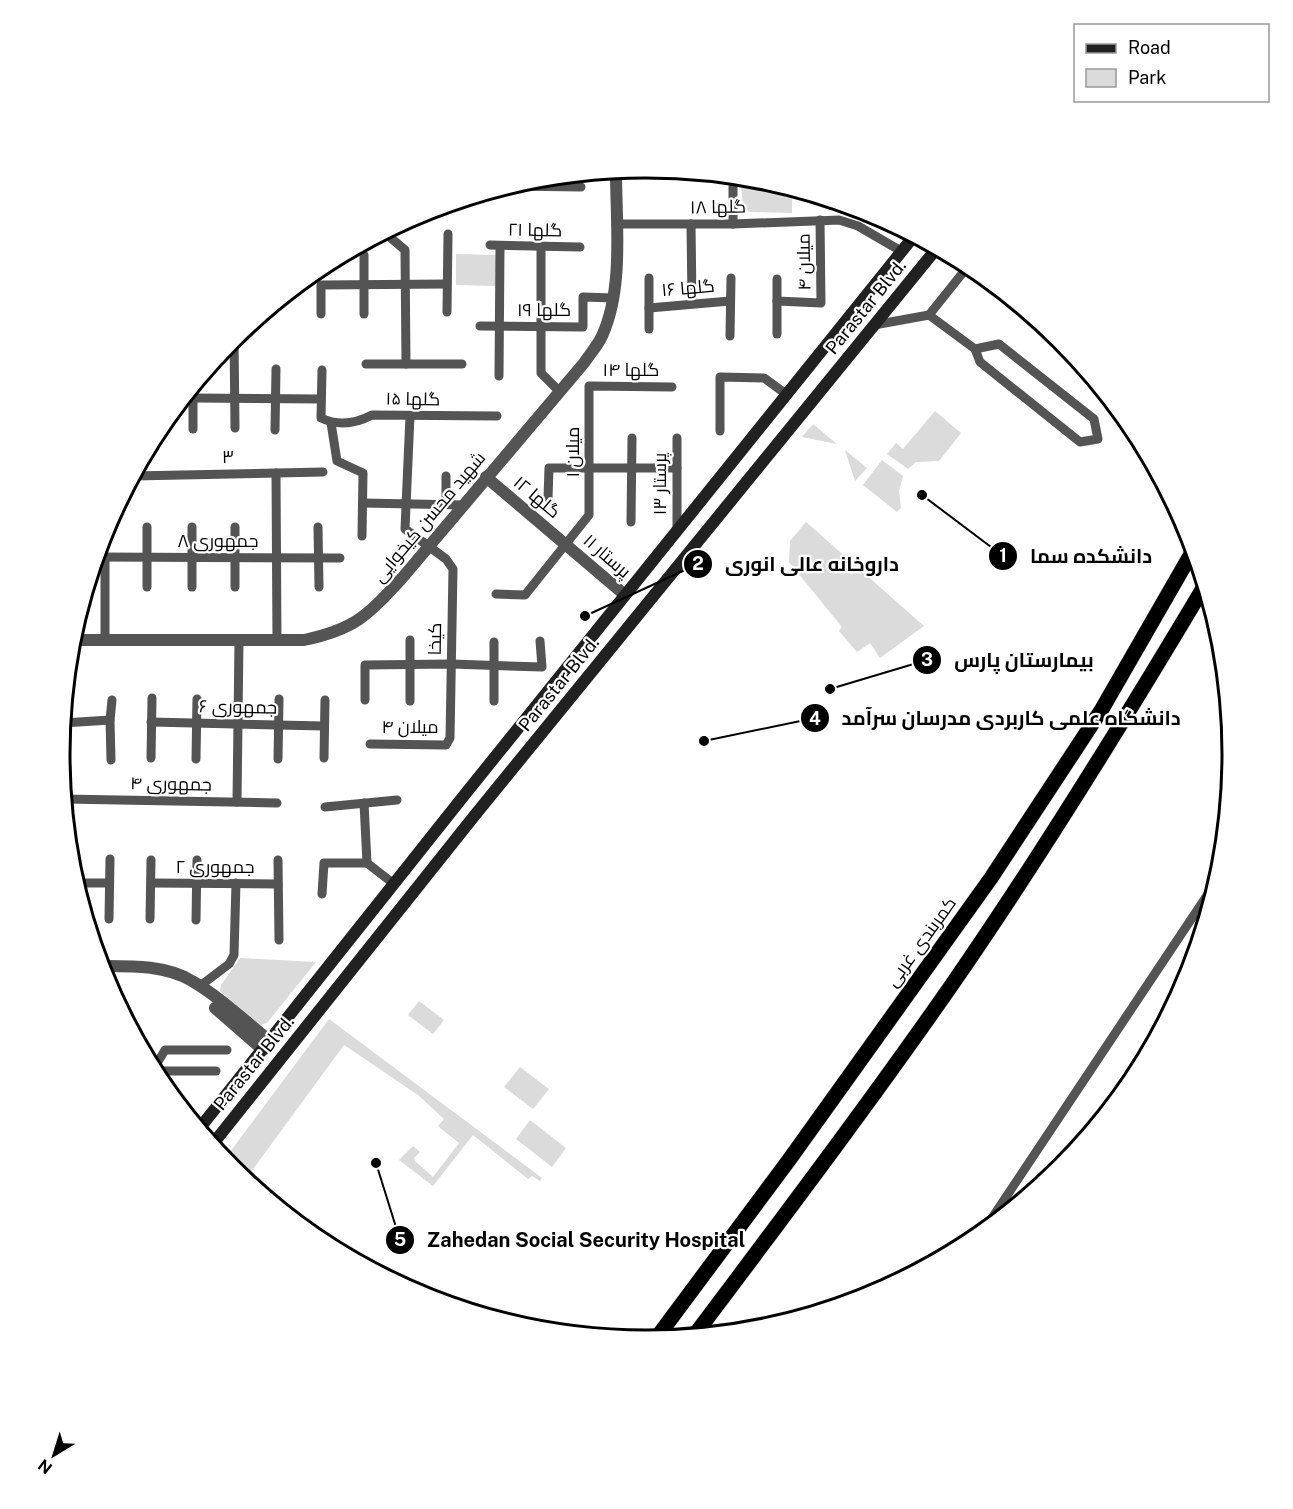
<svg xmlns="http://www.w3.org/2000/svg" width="1293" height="1509" viewBox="0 0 1293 1509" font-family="'Public Sans',Cairo,sans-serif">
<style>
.green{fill:#dbdbdb}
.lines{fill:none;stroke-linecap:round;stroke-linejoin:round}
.trunk-casing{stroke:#dbdbdb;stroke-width:16}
.minor{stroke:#545454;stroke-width:9}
.tertiary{stroke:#545454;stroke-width:12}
.secondary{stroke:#212121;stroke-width:12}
.trunk{stroke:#000;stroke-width:15}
.labels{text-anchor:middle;stroke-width:4.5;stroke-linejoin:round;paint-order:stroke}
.street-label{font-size:18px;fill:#000;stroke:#fff}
.rim{fill:none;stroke:#000;stroke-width:3}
.leader{fill:none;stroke:#000;stroke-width:2}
.callout-dot{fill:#000;stroke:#fff;stroke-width:2}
.mark-label{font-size:18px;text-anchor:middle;font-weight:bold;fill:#fff}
.callout-label{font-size:20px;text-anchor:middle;font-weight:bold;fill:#000;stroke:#fff;stroke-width:4.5;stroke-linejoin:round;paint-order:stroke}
</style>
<rect width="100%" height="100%" fill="#fff"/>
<g class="green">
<polygon points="759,179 792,189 792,213 750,212 743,207 741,186 759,185"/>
<polygon points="456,254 498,255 496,286 456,285"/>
<polygon points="935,411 961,433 939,461 916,462 908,469 887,454 896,443 903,449"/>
<polygon points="813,424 837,444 802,437"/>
<polygon points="845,450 867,468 855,481"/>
<polygon points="882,460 903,476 899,491 901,508 897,512 863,485"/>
<polygon points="806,522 924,626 880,658 870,643 857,652 839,631 842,627 789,562 790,541"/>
<polygon points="240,958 316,962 267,1023 260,1025 220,991 221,985"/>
<polygon points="419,1001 444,1020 433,1034 408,1015"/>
<polygon points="329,1019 542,1178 540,1181 532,1176 528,1179 473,1135 433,1186 399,1160 413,1146 420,1152 414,1158 415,1161 433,1177 459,1143 438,1126 444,1119 418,1095 344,1045 245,1180 224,1160"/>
<polygon points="520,1067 549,1089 533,1109 504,1087"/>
<polygon points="530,1120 566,1148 552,1167 516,1139"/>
</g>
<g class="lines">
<defs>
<g id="trunk">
<path d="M694,1336C781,1220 868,1105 951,986C1041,856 1124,721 1205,585"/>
<polyline points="655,1340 789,1160 991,878 1102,709 1194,549"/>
</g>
</defs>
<use href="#trunk" class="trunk-casing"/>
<g class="minor">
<polyline points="646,173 646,168"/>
<polyline points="692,174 692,172"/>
<polyline points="733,177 733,224"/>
<polyline points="509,186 581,187"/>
<polyline points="616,224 733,224 839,220 858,226 901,251"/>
<polyline points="691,224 692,303"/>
<polyline points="385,233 405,250 406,364"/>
<polyline points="490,245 580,247"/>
<polyline points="541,246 541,373 559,391"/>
<polyline points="777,279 777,334"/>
<polyline points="777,301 821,303 820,220"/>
<polyline points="649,308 730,301"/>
<polyline points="447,312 448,234"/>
<polyline points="321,314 321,285 447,284"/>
<polyline points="364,314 364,255"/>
<polyline points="929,315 969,265"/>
<polyline points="874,325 929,315 975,349"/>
<polyline points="480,326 583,327 583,297 613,298"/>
<polyline points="649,329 649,278"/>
<polyline points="730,336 731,278"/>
<polyline points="234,338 235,428"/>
<polygon points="999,344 1094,419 1098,439 1080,442 980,362 975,349"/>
<polyline points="366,364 462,364"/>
<path d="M322,370L321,418C338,426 355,424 372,415L497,416"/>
<polyline points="499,376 500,246"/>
<polyline points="193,398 321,399"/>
<polyline points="331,423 337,461 363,473 362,536"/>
<polyline points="193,429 193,387"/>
<polyline points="275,430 276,369"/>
<polyline points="720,431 720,377 764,378 786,394"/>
<polyline points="276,473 277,640"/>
<polyline points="133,476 323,472"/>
<polyline points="446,476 446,504"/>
<polyline points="548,498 549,468 677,468"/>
<polyline points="363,503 464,505"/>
<polyline points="631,522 632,438"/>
<polyline points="147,527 147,587"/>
<polyline points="192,527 192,587"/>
<polyline points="235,527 235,587"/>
<polyline points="318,527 319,587"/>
<polyline points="677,530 677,438"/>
<polyline points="97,557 340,558"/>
<polyline points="496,594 525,595 589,515 589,386 672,387"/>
<polyline points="105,640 105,557"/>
<polyline points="410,640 410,701"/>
<polyline points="494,642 494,701"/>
<polyline points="365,700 365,665 451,664 542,667 540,641"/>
<polyline points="151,722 324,726"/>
<polyline points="63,723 110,720"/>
<polyline points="370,744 446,745 450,738 453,569 446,559 405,529 410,416"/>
<polyline points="151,758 152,698"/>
<polyline points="324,758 325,700"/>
<polyline points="64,759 65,703"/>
<polyline points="196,759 197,699"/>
<polyline points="278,759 279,699"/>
<polyline points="111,760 110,720 112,700"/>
<polyline points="64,799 277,803"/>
<polyline points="237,802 239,640"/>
<polyline points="325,807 397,800"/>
<polyline points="278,860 279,940"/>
<polyline points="367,863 394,884"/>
<polyline points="75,883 109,883"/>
<polyline points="151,883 278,884"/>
<polyline points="322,894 324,863 367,863 364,803"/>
<polyline points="109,919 110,859"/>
<polyline points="150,919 151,860"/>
<polyline points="196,920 197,860"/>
<polyline points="200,986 229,964 234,955 236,883"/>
<polyline points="153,1070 165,1050 227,1050"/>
<polyline points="154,1071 216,1071"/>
<polyline points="980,1236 1220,876"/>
</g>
<g class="tertiary">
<polyline points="486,477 625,595"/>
<path d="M71,640H304C356,629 368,615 403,577L584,363C590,354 598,345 602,336C624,288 616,223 616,171"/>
<path d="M101,966C130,966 166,965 192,981C220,997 245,1021 270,1041"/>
<polyline points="215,1008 263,1050"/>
</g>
<g class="secondary">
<polyline points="199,1129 462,798 914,236"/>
<polyline points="212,1145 475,815 937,248"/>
</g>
<use href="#trunk" class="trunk"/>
</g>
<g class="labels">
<g class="street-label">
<text transform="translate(718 207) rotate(-1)" y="6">گلها ۱۸</text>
<text transform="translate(535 230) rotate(1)" y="6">گلها ۲۱</text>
<text transform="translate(804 262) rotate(-91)" y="6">میلان ۴</text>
<text transform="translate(688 288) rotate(-5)" y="6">گلها ۱۶</text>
<text transform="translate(866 307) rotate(-51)" y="6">Parastar Blvd.</text>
<text x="544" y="316">گلها ۱۹</text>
<text x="631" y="376">گلها ۱۴</text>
<text transform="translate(413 399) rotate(1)" y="6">گلها ۱۵</text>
<text transform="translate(573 452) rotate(-90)" y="6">میلان ۱</text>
<text transform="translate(228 457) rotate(-1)" y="6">۳</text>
<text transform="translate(660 484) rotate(-90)" y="6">پرستار ۱۳</text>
<text transform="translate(537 497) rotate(40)" y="6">گلها ۱۲</text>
<text transform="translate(429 517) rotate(-50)" y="6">شهید محسن کیخوایی</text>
<text x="218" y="547">جمهوری ۸</text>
<text transform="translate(607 556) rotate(41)" y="6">پرستار ۱۱</text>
<text transform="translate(435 639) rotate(-89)" y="6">کیخا</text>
<text transform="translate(559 684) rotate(-51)" y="6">Parastar Blvd.</text>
<text transform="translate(238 707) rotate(1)" y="6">جمهوری ۶</text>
<text x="410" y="733">میلان ۴</text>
<text transform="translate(171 784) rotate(1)" y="6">جمهوری ۴</text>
<text x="215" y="873">جمهوری ۲</text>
<text transform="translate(921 942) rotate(-54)" y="6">کمربندی غربی</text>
<text transform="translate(254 1063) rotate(-51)" y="6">Parastar Blvd.</text>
</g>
</g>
<path d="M0 0H1293V1509H0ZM70 754a576 576 0 1 1 1152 0a576 576 0 1 1-1152 0Z" fill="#fff" fill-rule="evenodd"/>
<path class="rim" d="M70 754a576 576 0 1 1 1152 0a576 576 0 1 1-1152 0Z"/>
<path class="leader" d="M922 495L1003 556M585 616L698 564M830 689L927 660M704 741L815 718M376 1163L400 1240"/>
<g class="callout-dot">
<circle cx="922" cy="495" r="6"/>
<circle cx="585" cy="616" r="6"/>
<circle cx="830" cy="689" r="6"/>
<circle cx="704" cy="741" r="6"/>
<circle cx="376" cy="1163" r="6"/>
<circle cx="1003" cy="556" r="15"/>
<circle cx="698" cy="564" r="15"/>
<circle cx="927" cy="660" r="15"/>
<circle cx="815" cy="718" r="15"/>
<circle cx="400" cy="1240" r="15"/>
</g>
<g class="mark-label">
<text x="1003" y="562">1</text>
<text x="698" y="570">2</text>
<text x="927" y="666">3</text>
<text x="815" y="725">4</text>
<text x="400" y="1246">5</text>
</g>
<g class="callout-label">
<text x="1091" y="563">دانشکده سما</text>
<text x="812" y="571">داروخانه عالی انوری</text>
<text x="1024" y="667">بیمارستان پارس</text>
<text x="1011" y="725">دانشگاه علمی کاربردی مدرسان سرآمد</text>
<text x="586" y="1247">Zahedan Social Security Hospital</text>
</g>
<rect x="1074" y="24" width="195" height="78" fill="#ffffff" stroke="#999999" stroke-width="1.5"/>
<rect x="1086" y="44" width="30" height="9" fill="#212121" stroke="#999999" stroke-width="1.5"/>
<text x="1128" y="54" font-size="18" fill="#000000">Road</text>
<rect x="1086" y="69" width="30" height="18" fill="#dbdbdb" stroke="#999999" stroke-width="1.5"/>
<text x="1128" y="84" font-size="18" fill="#000000">Park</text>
<g transform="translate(54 1455) rotate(218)" stroke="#ffffff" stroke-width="4.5" paint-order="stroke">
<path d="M0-4.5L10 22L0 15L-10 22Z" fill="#000000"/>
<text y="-9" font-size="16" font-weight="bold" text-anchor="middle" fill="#000000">N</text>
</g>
</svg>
